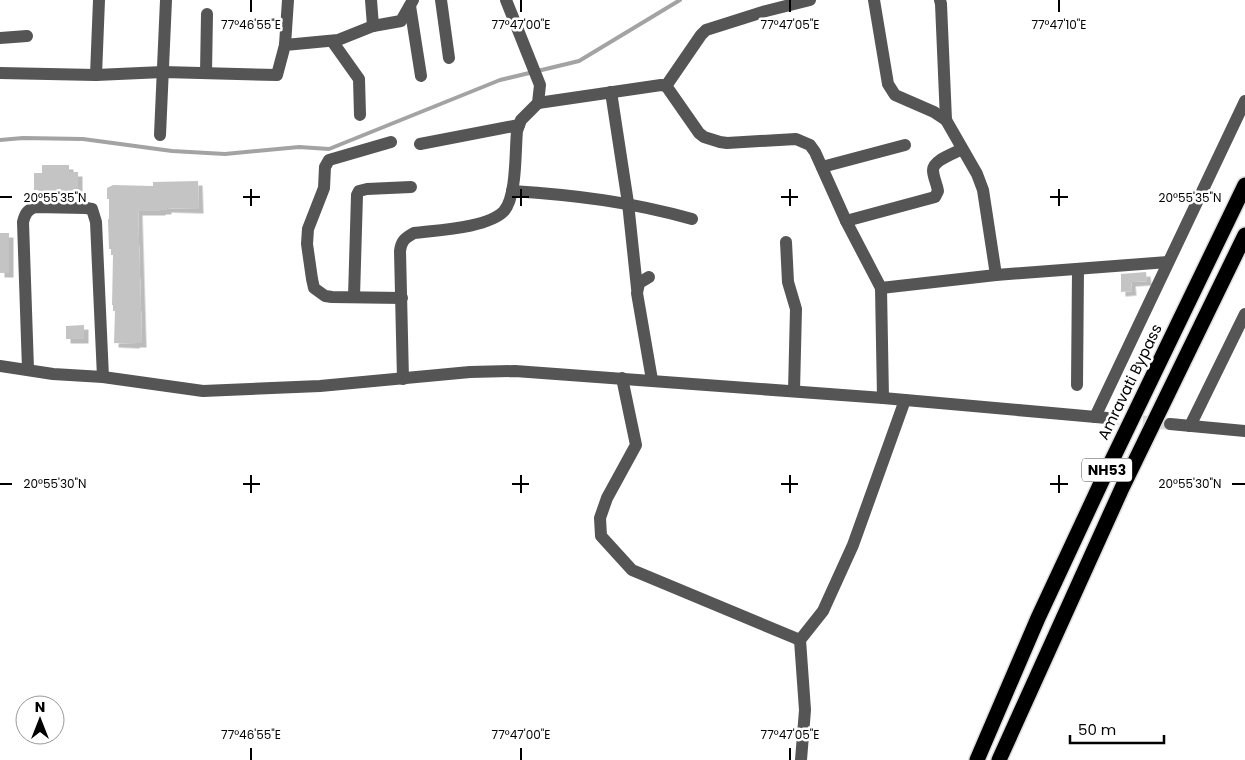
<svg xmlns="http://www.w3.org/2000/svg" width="1245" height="760" viewBox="0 0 1245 760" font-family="Poppins,sans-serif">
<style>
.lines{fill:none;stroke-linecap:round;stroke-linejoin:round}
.stream{stroke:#a3a3a3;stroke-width:4}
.building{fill:#c4c4c4;filter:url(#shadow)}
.minor-tunnel{stroke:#d9d9d9;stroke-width:12;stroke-dasharray:12 6;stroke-linecap:butt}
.highway-casing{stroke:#dbdbdb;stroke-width:18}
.minor{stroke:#555;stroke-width:12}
.highway{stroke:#000;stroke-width:15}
.ticks{fill:none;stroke:#000;stroke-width:2}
.labels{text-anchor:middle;stroke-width:5;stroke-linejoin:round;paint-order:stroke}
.shield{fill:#fff;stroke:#4c4c4c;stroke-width:1}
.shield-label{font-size:14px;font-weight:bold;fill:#000}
.street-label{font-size:15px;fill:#000;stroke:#fff}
.ticks-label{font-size:12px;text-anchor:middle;fill:#000;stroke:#fff;stroke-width:5;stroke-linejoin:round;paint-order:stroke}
</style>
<defs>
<filter id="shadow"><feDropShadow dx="4.5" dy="4.5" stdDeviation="0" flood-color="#0004"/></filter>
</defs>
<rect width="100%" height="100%" fill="#fff"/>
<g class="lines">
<polyline class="stream" points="0,140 23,138 83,139 172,151 225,154 299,147 329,149 500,80 579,61 680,0"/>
</g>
<g class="building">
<polygon points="42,165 69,165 69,172 78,172 78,190 71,191 71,197 42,197 42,190 34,190 34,173 42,173"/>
<polygon points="198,181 199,209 167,208 167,210 161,210 161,211 138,211 142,343 135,343 135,344 114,343 115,311 113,311 113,305 112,305 113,255 111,255 111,249 109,249 108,219 109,219 109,199 107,199 107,188 113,185 153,186 153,182"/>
<rect x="0" y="233" width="9" height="40"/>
<polygon points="1146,272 1147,281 1131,282 1132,291 1121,292 1121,274"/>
<polygon points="84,325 84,339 66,339 66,326"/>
</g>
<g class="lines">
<polyline class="minor-tunnel" points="1107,418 1170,424"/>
<defs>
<g id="highway">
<polyline points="977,760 1038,618 1101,483 1245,185"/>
<polyline points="999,760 1122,488 1245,235"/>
</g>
</defs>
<use href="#highway" class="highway-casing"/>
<g class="minor">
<polyline points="371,0 373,26"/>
<polyline points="441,0 449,58"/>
<polyline points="874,0 888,84 895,95 934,112 946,120 977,174 983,190 996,275"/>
<polyline points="940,0 941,4 946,120"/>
<polyline points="410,6 421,76"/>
<polyline points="0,38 27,36"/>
<polyline points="332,41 359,79 360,115"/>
<polyline points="285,45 288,0"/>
<polyline points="0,73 96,75 163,72 277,75 285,45 338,40 373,26 401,21 413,0"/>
<polyline points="206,73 207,14"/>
<polyline points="96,75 99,0"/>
<polyline points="666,86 701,35 706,30 766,11 810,0"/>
<polyline points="611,92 628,203 637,288"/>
<polyline points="538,103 661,85 666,86 669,90 699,133 704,137 720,142 727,143 796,139 810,145 815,152 846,221 881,288 883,398"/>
<polyline points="160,135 166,0"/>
<polyline points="391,142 329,160 325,167 324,188 308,229 307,244 312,279 314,288 325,296 332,297 402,298"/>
<polyline points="420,144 519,125"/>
<polyline points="822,167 905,145"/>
<path d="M512,191C576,195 631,202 692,219"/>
<path d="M846,221L935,197L938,191C937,184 933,177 933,170C933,160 955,153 962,149"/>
<polyline points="786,242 788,282 796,309 794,391"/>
<polyline points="649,277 639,283 637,293 652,380"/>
<polyline points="881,288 996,275 1168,262"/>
<polyline points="354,297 357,195 359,191 367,189 411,187"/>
<polyline points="0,366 53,374 103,377 203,391 320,386 470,372 515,371 883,398 1107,418"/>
<path d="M28,369L23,222C25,214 27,210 35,207L86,208L92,209L96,222L103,377"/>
<polyline points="622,378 636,445 607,498 600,518 601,536 632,570 800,640"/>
<path d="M403,379L400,251C401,241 405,238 414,233C437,230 488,228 504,211C517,196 515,151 517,131L521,120L538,103L540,85L506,0"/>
<polyline points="1077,385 1078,269"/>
<polyline points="1095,417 1245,101"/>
<polyline points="1170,424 1245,431"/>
<polyline points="1190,426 1245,314"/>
<polyline points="801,760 805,710 800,640 823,611 853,545 905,400"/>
</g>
<use href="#highway" class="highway"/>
</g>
<path class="ticks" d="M251,0V12M521,0V12M790,0V12M1059,0V12M251,189V206M521,189V206M790,189V206M1059,189V206M0,197H12M243,197H260M512,197H529M781,197H798M1050,197H1068M1232,197H1245M251,475V493M521,475V493M790,475V493M1059,475V493M0,484H12M243,484H260M512,484H529M781,484H798M1050,484H1068M1232,484H1245M251,748V760M521,748V760M790,748V760"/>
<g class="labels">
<rect class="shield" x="1082" y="458.5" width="50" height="23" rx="4"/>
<g class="shield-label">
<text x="1107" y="475">NH53</text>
</g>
<g class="street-label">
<text transform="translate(1130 382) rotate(-64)" y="5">Amravati Bypass</text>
</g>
</g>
<g class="ticks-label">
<text x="251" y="29">77°46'55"E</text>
<text x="521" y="29">77°47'00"E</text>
<text x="790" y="29">77°47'05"E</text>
<text x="1059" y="29">77°47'10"E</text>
<text x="55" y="202">20°55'35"N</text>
<text x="1190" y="202">20°55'35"N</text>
<text x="55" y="488">20°55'30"N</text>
<text x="1190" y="488">20°55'30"N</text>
<text x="251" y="739">77°46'55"E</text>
<text x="521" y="739">77°47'00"E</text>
<text x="790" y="739">77°47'05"E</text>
</g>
<g transform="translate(40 720)"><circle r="24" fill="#ffffff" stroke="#999999"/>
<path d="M0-4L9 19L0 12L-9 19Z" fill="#000000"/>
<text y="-8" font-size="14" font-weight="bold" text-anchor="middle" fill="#000000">N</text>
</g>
<path d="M1070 735v8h94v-8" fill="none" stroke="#000000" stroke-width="2.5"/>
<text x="1078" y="735" font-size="15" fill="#000000" stroke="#ffffff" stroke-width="4" paint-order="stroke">50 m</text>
</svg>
